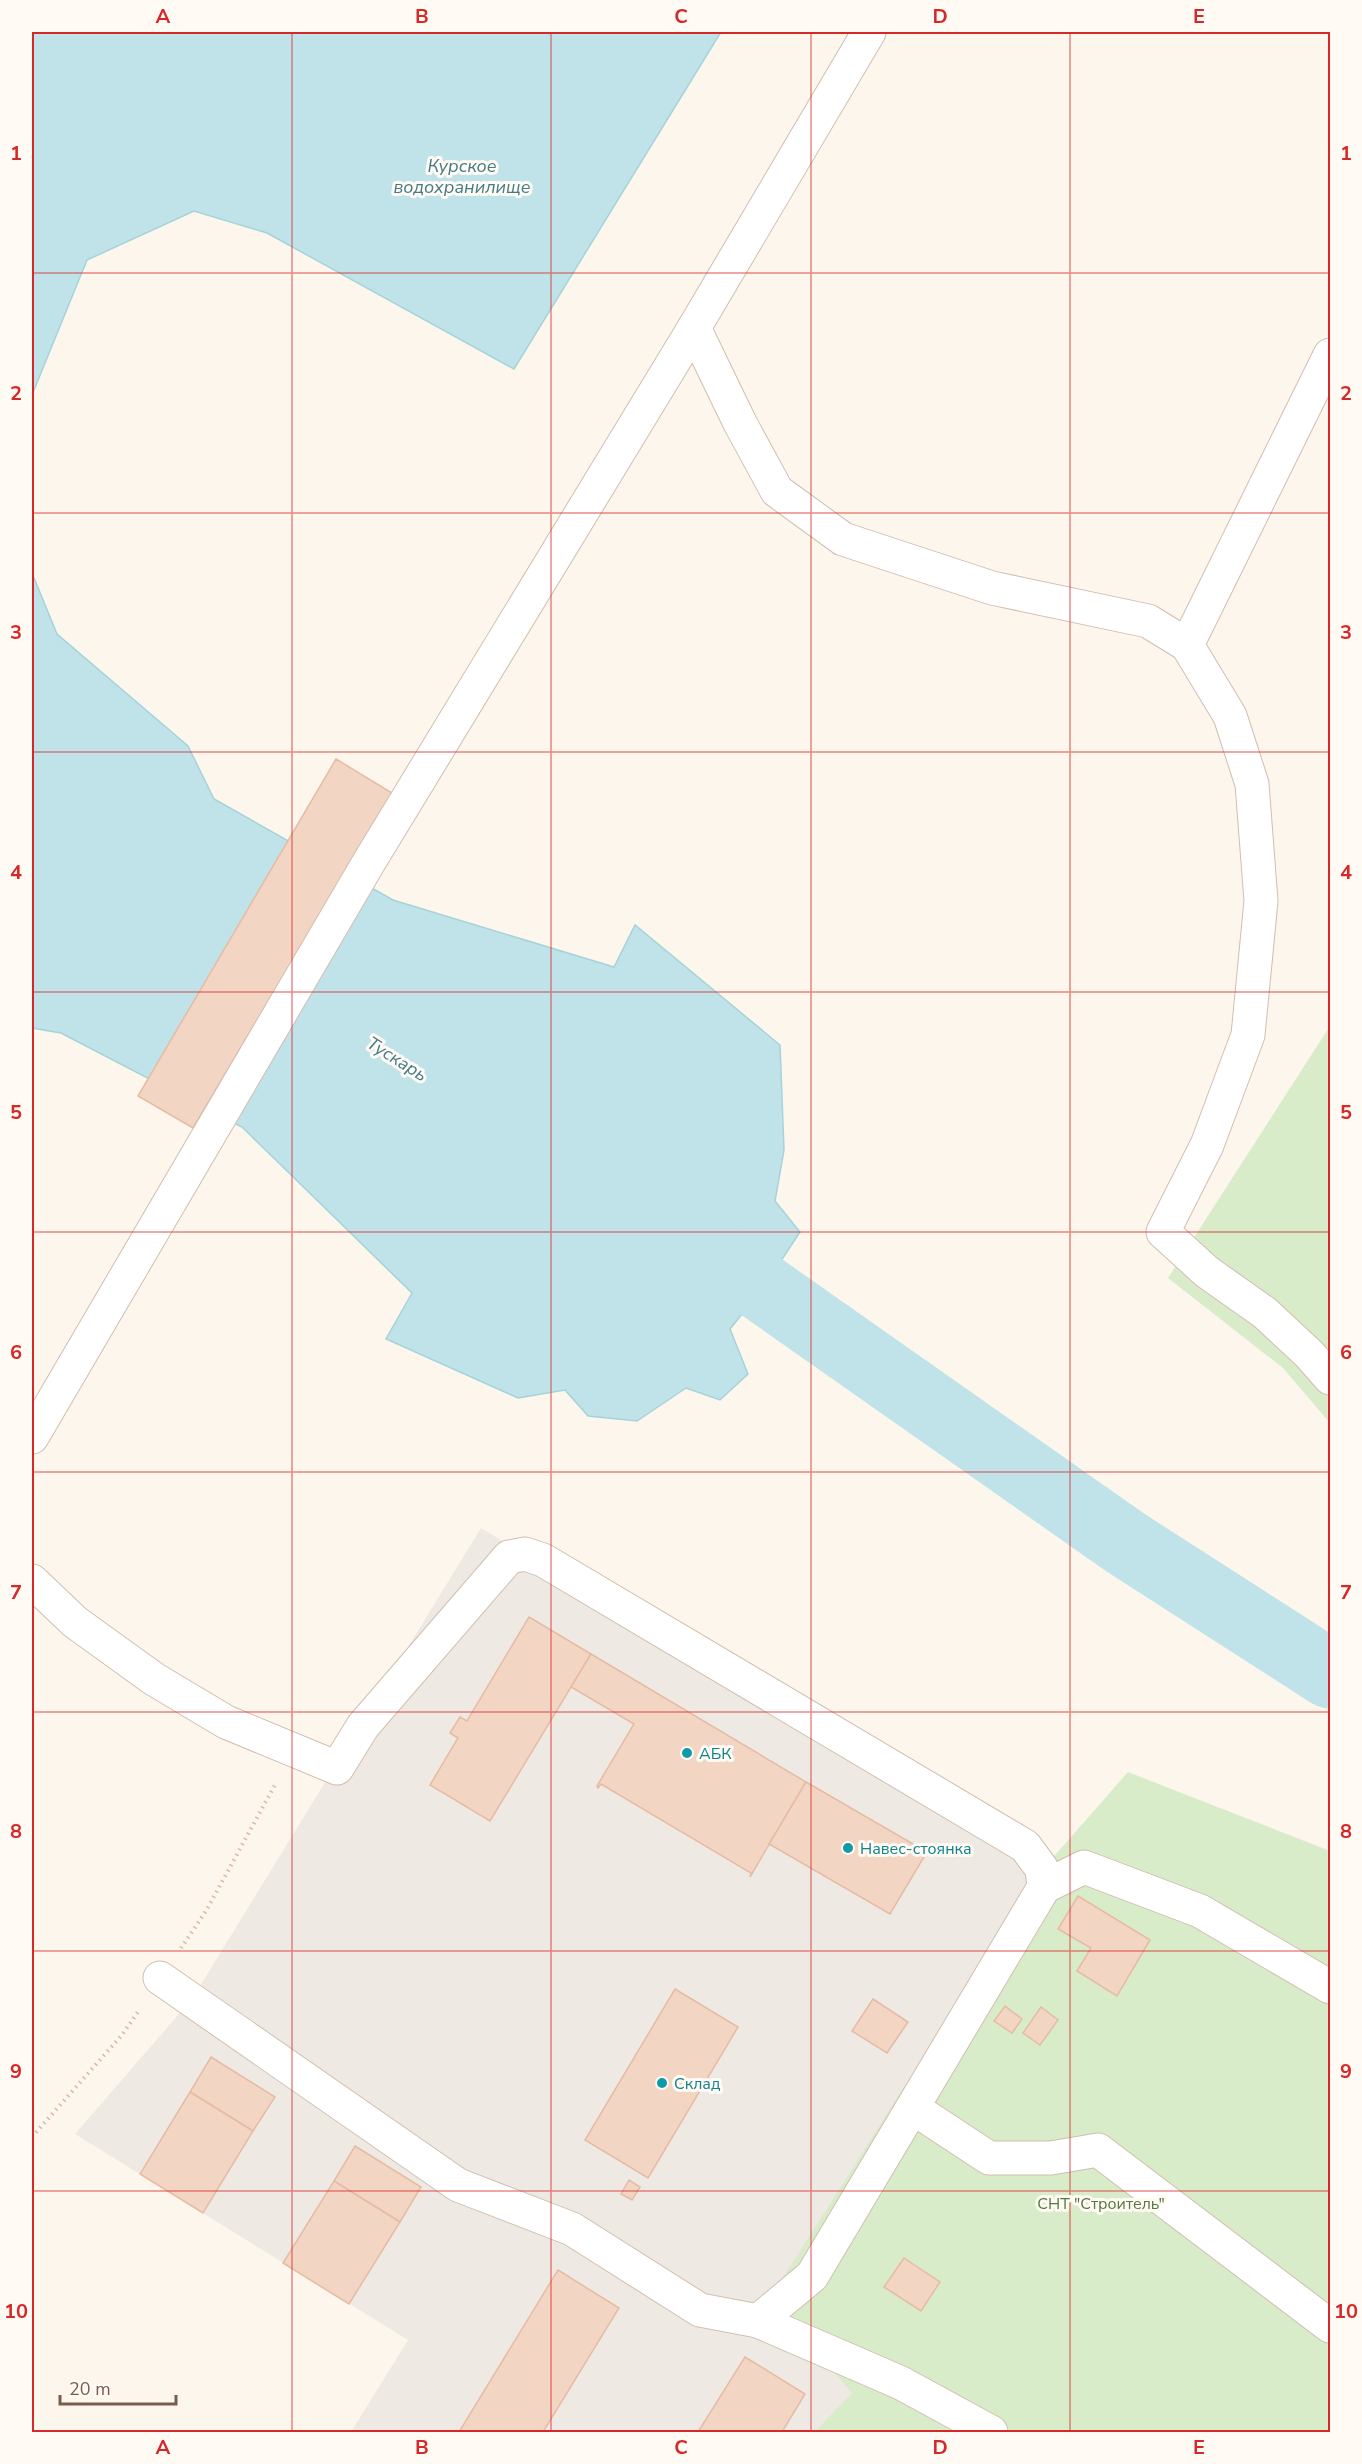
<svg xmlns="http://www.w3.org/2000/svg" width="1362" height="2464" viewBox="0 0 1362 2464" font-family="'Nunito Sans',sans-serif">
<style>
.industrial{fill:#efe9e4}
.green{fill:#d8ecc9}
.water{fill:#bfe3e8;stroke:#a5d3da;stroke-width:1.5}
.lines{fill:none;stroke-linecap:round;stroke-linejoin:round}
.river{stroke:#bfe3e8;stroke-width:69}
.building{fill:#f3d5c3;stroke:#e6bba3;stroke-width:1.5}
.minor-casing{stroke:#d1beb0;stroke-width:35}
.path{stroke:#d9b8a5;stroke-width:4;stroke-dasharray:1.5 4.5;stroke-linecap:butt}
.minor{stroke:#fff;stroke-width:33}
.grid{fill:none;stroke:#d62828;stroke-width:1.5;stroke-opacity:0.55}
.culture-dot{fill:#0f9aa8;stroke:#fffaf3;stroke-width:2}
.labels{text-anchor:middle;stroke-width:6;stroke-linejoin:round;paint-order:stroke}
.culture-label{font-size:16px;fill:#0d838f;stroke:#fffaf3;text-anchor:start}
.park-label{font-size:16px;fill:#537a41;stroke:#fffaf3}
.water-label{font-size:18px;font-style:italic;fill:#437c86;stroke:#fffaf3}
.neatline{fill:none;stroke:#d62828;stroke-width:2}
.grid-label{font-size:20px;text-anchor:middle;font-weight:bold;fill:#d62828}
</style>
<rect width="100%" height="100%" fill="#fdf6ec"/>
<polygon class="industrial" points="481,1528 1042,1870 852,2393 814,2432 351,2432 408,2340 75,2134 192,1999"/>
<g class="green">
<polygon points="1330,1026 1330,1423 1283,1368 1168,1278"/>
<polygon points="1128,1772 1330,1851 1330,2432 814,2432 852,2393 770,2298 1042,1870"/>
</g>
<g class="water">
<polygon points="32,32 721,32 514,369 267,233 194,211 87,260 32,395"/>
<polygon points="32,573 57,634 188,746 214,799 393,900 614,967 635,925 780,1045 784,1150 775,1201 800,1232 763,1288 730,1329 748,1374 720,1400 686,1388 637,1421 588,1416 565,1390 518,1398 386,1339 412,1293 242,1127 61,1033 32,1028"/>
</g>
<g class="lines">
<polyline class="river" points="683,1238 763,1288 1126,1543 1330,1674"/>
</g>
<g class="building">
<polygon points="336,759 392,793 193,1128 138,1096"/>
<polygon points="529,1617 591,1654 490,1821 430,1785 458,1738 450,1733 460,1717 467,1721"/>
<polygon points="591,1654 806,1782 750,1877 751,1873 601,1784 598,1788 597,1786 634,1724 571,1687"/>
<polygon points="806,1782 927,1852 890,1914 769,1844"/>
<polygon points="1078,1896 1150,1940 1117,1996 1077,1971 1091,1948 1058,1929"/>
<polygon points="675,1989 738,2027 648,2178 585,2140"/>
<polygon points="873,1999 908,2022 887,2053 852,2031"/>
<polygon points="1005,2006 1022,2019 1012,2033 994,2021"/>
<polygon points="1041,2007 1058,2020 1040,2045 1023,2033"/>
<polygon points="211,2057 275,2097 253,2131 190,2092"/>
<polygon points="190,2092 253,2131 203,2213 140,2174"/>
<polygon points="355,2146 421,2187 400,2222 334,2181"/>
<polygon points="629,2180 640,2187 632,2200 621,2194"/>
<polygon points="334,2181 400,2222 349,2304 283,2263"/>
<polygon points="904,2258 940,2282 921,2311 884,2287"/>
<polygon points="558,2270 619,2308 543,2432 459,2432"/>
<polygon points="745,2357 805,2394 782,2432 698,2432"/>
</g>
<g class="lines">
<defs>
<g id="minor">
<polyline points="694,328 740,423 777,491 843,539 992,588 1148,621 1187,645 1230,716 1252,784 1261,901 1248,1035 1207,1145 1163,1232 1207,1272 1265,1313 1309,1354 1330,1378"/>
<polyline points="1187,645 1330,355"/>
<polyline points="32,1437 369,862 694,328 869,32"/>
<polyline points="32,1581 75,1622 154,1679 226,1722 337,1768 363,1726 509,1557 525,1554 543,1560 1025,1846 1042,1869 1044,1887 1084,1867 1200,1911 1330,1987"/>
<polyline points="160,1978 458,2185 572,2229 700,2310 758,2321 812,2276 1044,1887"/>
<polyline points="913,2108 989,2158 1051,2158 1098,2150 1330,2326"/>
<polyline points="758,2321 901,2383 991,2432"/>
</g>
</defs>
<use href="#minor" class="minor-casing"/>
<g class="path">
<polyline points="181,1948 206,1911 276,1783"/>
<polyline points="32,2137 122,2035 140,2009"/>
</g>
<use href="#minor" class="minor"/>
</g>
<path class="grid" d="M292,32V2432M551,32V2432M811,32V2432M1070,32V2432M32,273H1330M32,513H1330M32,752H1330M32,992H1330M32,1232H1330M32,1472H1330M32,1712H1330M32,1951H1330M32,2191H1330"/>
<g class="culture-dot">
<circle cx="687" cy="1753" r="6"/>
<circle cx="848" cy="1848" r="6"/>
<circle cx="662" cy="2083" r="6"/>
</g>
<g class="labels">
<g class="culture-label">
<text x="699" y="1759">АБК</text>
<text x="860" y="1854">Навес-стоянка</text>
<text x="674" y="2089">Склад</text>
</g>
<g class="park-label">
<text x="1101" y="2209">СНТ "Строитель"</text>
</g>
<g class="water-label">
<text x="462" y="172">Курское<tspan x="462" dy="21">водохранилище</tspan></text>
<text transform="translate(397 1059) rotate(32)" y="6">Тускарь</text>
</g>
</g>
<rect width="1362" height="2464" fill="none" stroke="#fffaf3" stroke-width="66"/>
<path d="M60 2395v9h116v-9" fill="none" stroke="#7a5c4d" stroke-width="3"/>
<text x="69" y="2395" font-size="18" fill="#7a5c4d" stroke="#fffaf3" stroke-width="4.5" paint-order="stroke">20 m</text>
<rect x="33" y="33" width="1296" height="2398" class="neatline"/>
<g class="grid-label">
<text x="163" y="23">A</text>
<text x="422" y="23">B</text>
<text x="681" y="23">C</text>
<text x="940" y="23">D</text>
<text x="1199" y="23">E</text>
<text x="16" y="160">1</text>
<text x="1346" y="160">1</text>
<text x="16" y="400">2</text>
<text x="1346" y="400">2</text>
<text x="16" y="639">3</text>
<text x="1346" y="639">3</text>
<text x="16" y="879">4</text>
<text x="1346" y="879">4</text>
<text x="16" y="1119">5</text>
<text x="1346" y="1119">5</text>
<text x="16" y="1359">6</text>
<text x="1346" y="1359">6</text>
<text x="16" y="1599">7</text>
<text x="1346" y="1599">7</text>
<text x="16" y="1838">8</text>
<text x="1346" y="1838">8</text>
<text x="16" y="2078">9</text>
<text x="1346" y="2078">9</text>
<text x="16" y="2318">10</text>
<text x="1346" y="2318">10</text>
<text x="163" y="2454">A</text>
<text x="422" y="2454">B</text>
<text x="681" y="2454">C</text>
<text x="940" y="2454">D</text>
<text x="1199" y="2454">E</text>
</g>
</svg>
